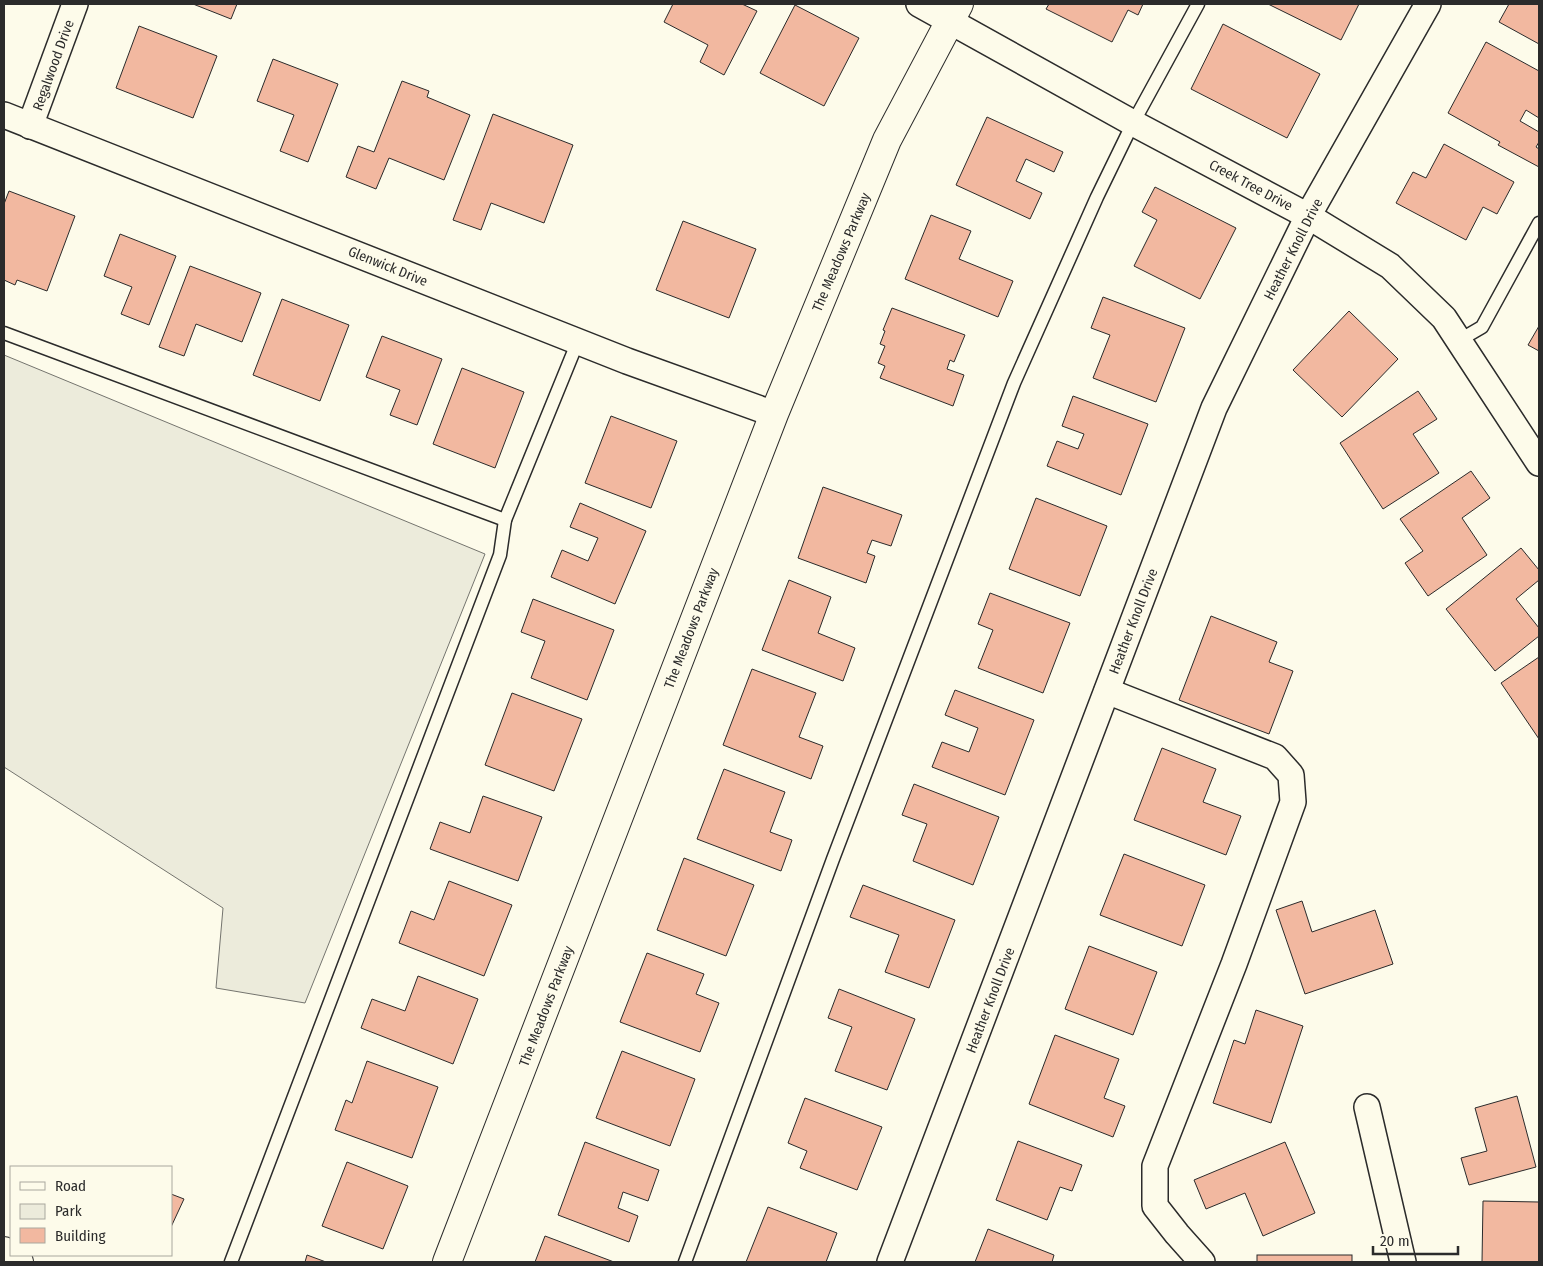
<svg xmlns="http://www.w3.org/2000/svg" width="1543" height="1266" viewBox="0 0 1543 1266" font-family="'Fira Sans Condensed',sans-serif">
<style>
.green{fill:#ecebdb;stroke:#74746e}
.building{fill:#f2b8a0;stroke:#2b2b2b}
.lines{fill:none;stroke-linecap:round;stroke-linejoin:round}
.lane-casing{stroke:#2b2b2b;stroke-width:15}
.street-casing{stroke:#2b2b2b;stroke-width:28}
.secondary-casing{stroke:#2b2b2b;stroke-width:30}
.lane{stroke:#fdfbea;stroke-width:12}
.street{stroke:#fdfbea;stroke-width:25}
.secondary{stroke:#fdfbea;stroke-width:28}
.labels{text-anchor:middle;stroke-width:4;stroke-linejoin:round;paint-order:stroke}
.street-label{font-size:14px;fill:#2b2b2b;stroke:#fdfbea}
</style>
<rect width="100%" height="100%" fill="#fdfbea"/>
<polygon class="green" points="4,355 485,554 305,1003 216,988 223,908 4,767"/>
<g class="building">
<polygon points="193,4 237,4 231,19"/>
<polygon points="673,4 742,4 757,11 724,75 700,62 708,45 664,22"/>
<polygon points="1049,4 1143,4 1138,15 1128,10 1112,42 1046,9"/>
<polygon points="1268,4 1359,4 1341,40"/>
<polygon points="1509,4 1539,4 1539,44 1499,22"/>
<polygon points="795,5 859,38 824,106 760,73"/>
<polygon points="1223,24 1320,74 1287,138 1191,89"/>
<polygon points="139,26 217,56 193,118 116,88"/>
<polygon points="1486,42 1539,71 1539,118 1526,110 1520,121 1539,132 1539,142 1536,147 1539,149 1539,167 1498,145 1500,142 1448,113"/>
<polygon points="273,59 338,84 308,162 280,151 294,115 257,101"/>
<polygon points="402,81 429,91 427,97 470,115 444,180 389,158 376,189 346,177 358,146 374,152"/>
<polygon points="493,114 573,145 544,223 491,203 481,230 453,220"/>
<polygon points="987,117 1063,152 1054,172 1026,159 1016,181 1042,193 1030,219 956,185"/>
<polygon points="1444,144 1514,182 1497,214 1483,207 1466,240 1396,203 1413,172 1426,178"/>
<polygon points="1155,187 1236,228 1200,299 1134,266 1157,220 1142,212"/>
<polygon points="9,191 75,216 47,291 17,280 15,285 4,280 4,204"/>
<polygon points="931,215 971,231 959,259 1013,281 998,317 905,279"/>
<polygon points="683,221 756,249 729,318 656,290"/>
<polygon points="120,234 176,256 149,325 121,314 132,287 104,276"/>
<polygon points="190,266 261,293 242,342 196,324 184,356 159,347"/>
<polygon points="1103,297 1185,328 1156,402 1093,378 1110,335 1091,328"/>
<polygon points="282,299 349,325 320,401 253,375"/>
<polygon points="892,308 965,335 954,362 950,360 947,369 964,375 953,406 880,378 885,366 878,363 885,346 880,344 885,331 883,330"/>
<polygon points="1349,311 1398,359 1342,417 1293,370"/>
<polygon points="1539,326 1539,351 1528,345"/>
<polygon points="382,336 442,359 417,425 390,415 400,390 366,377"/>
<polygon points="462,368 524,392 495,468 433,444"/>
<polygon points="1418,391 1437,419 1413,434 1439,473 1383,509 1340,443"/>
<polygon points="1073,396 1148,424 1121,495 1047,466 1057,441 1078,449 1084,434 1062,426"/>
<polygon points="611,416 677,441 651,508 585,483"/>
<polygon points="1471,471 1490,498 1462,518 1487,555 1428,596 1405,563 1423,551 1400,519"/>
<polygon points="823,487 902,515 891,546 872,540 867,553 875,556 866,583 798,558"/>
<polygon points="1036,498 1107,526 1080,596 1009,569"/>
<polygon points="580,503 646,531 615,604 551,577 562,550 588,561 598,538 570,527"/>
<polygon points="1521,548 1539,570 1539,580 1516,599 1539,628 1539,636 1495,671 1446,609"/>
<polygon points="789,580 831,597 818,633 855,648 843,681 762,650"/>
<polygon points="990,593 1070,623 1043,693 978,668 993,630 978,624"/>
<polygon points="533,599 614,630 587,700 531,678 545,641 521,632"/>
<polygon points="1211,616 1277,642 1269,662 1293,671 1269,734 1179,700"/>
<polygon points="1539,657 1539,739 1501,683"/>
<polygon points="752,669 816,693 799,737 823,746 811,779 723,745"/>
<polygon points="955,690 1034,720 1005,795 932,767 942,742 969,752 978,728 945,715"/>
<polygon points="512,693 582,719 554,791 485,765"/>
<polygon points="1162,748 1216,769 1203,802 1241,816 1226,855 1134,820"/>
<polygon points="724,769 785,792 770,832 792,840 781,871 697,839"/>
<polygon points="914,784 999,817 973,885 913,861 927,824 902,815"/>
<polygon points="483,796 542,817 518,881 430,849 440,822 470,833"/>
<polygon points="1124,854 1205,885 1182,946 1100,915"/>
<polygon points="684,858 754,885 726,956 657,930"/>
<polygon points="449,881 512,905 484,976 399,943 411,911 434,920"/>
<polygon points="863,885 955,920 929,988 885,972 899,935 850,917"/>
<polygon points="1302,901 1312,932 1375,910 1393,964 1305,994 1276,910"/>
<polygon points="1089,946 1157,972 1133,1035 1065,1009"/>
<polygon points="647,953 704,974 696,994 719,1003 700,1052 620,1022"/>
<polygon points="418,976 478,999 453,1064 361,1028 372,999 405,1011"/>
<polygon points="839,989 915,1019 887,1090 835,1071 852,1027 828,1018"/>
<polygon points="1256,1010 1303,1026 1271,1123 1213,1103 1234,1040 1245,1044"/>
<polygon points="1055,1035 1119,1059 1104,1098 1125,1106 1113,1137 1029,1104"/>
<polygon points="622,1051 695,1079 670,1146 596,1118"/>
<polygon points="367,1061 438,1087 412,1158 335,1130 346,1100 352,1103"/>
<polygon points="1517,1096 1536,1167 1469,1185 1461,1158 1487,1151 1475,1108"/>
<polygon points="805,1098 882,1127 857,1190 800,1168 807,1151 788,1143"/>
<polygon points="1018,1141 1082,1165 1072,1191 1060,1187 1047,1220 996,1200"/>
<polygon points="585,1142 659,1170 648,1201 623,1192 618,1208 638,1216 629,1242 558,1215"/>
<polygon points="1285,1142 1315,1213 1263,1236 1245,1193 1206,1209 1194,1180"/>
<polygon points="347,1162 408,1186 383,1249 322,1226"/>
<polygon points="171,1194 184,1199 171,1227"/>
<polygon points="1483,1201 1539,1202 1539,1262 1482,1262"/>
<polygon points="768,1207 837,1233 826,1262 746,1262"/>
<polygon points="988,1229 1054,1255 1052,1262 975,1262"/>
<polygon points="545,1236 614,1262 535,1262"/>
<polygon points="307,1255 326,1262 305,1262"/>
<rect x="1257" y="1255" width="95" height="7"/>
</g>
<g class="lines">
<defs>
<g id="lane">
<polyline points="4,333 505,520 578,341"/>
<polyline points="1458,341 1482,327 1539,223"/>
<polyline points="231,1262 500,555 505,520"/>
<polyline points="685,1262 833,859 1014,383 1097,197 1133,123 1198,4"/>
</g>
<g id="street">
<polyline points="919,4 1133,123 1308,216 1390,266 1444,318 1539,463"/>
<polyline points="4,115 627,361 774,414"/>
<polyline points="30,126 75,4"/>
<polyline points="1107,691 1275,757 1291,775 1293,802 1234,964 1155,1166 1155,1206 1177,1234 1202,1262"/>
<polyline points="1367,1107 1403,1262"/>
<polyline points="890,1262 1214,408 1308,216 1428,4"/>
</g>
<g id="secondary">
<polyline points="4,1251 19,1262"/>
<polyline points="447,1262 774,414 887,140 959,4"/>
</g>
</defs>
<use href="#lane" class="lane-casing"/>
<use href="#street" class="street-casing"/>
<use href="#secondary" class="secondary-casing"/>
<use href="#lane" class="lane"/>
<use href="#street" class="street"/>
<use href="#secondary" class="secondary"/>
</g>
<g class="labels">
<g class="street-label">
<text transform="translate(53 65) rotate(-70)" y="5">Regalwood Drive</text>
<text transform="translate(1251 185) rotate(28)" y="5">Creek Tree Drive</text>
<text transform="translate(1293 249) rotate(-63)" y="5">Heather Knoll Drive</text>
<text transform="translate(841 252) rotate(-67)" y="5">The Meadows Parkway</text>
<text transform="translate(388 266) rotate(22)" y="5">Glenwick Drive</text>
<text transform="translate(1133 621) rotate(-69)" y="5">Heather Knoll Drive</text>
<text transform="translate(691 628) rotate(-69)" y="5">The Meadows Parkway</text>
<text transform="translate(990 1000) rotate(-69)" y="5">Heather Knoll Drive</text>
<text transform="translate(546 1006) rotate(-69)" y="5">The Meadows Parkway</text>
</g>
</g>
<rect width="1543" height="1266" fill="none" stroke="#2b2b2b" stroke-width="10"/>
<rect x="10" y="1166" width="162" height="90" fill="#fdfbea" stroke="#a9a89e"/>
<rect x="20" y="1182" width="25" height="8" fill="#fdfbea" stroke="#a9a89e"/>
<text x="55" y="1191" font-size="15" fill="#2b2b2b">Road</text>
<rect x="20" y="1204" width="25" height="15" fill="#ecebdb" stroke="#a9a89e"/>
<text x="55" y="1216" font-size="15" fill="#2b2b2b">Park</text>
<rect x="20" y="1228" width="25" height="15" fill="#f2b8a0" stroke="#a9a89e"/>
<text x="55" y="1241" font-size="15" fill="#2b2b2b">Building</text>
<path d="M1373 1246v8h85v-8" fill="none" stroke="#2b2b2b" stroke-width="2.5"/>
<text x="1380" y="1246" font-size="15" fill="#2b2b2b" stroke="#fdfbea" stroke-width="4" paint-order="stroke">20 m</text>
</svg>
